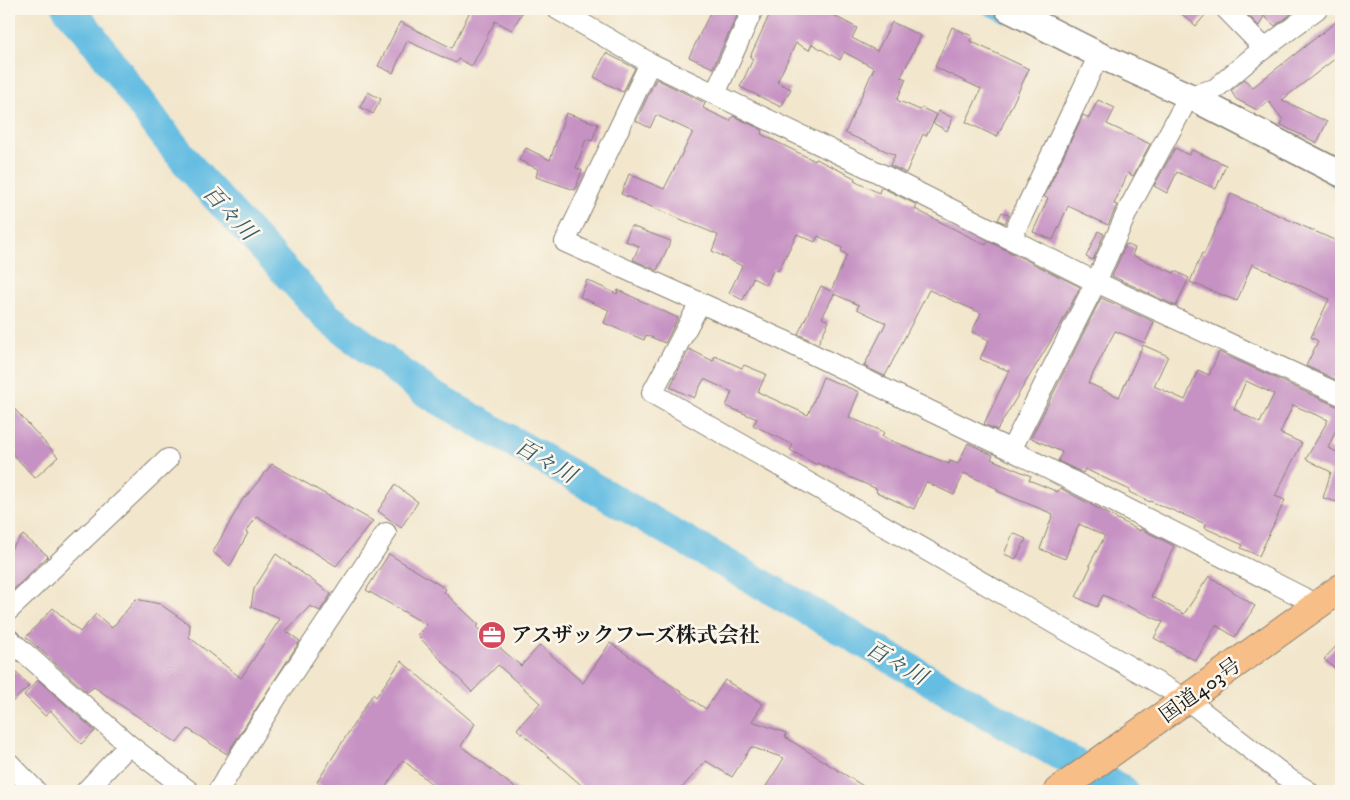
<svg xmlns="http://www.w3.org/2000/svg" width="1350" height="800" viewBox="0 0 1350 800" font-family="'IM FELL DW Pica','Noto Serif JP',serif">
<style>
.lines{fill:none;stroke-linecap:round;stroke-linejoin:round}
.stream{stroke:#65bde2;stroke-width:5}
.river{stroke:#65bde2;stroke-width:31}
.building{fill:#c691c3;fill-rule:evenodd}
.minor-casing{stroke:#878174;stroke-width:22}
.tertiary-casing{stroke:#878174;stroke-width:28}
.trunk-casing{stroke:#878174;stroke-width:30}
.minor{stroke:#fff;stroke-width:20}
.tertiary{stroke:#fff;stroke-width:25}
.trunk{stroke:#f7be87;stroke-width:28}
.labels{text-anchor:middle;stroke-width:5;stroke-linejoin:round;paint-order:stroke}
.poi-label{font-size:21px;font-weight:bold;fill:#1c1c1c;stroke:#fbf7ec;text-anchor:start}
.street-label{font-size:21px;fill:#1c1c1c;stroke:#fbf7ec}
.water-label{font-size:22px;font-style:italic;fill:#395c6b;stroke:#fbf7ec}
</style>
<rect width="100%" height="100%" fill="#fbf7ec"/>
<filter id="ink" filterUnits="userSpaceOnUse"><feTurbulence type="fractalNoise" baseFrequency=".02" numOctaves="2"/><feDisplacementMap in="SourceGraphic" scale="10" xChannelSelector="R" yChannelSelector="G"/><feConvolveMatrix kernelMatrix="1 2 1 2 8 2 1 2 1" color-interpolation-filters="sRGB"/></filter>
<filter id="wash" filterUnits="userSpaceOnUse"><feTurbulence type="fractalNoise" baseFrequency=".0096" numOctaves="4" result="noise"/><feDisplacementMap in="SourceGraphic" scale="20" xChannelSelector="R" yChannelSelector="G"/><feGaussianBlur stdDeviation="1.12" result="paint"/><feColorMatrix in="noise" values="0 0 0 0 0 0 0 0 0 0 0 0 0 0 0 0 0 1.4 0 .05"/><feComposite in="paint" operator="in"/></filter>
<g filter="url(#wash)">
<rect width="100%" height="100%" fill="#f2e6cc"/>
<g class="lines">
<g class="stream">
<polyline points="980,9 1005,21"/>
<polyline points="1331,183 1341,188"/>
</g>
<polyline class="river" points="68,9 87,30 163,133 200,179 327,317 428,393 1123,791"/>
</g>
<g id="blocks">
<g class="building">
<polygon points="471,9 524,9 512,30 495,21 472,66 458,59 456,63 407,41 393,73 378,66 400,22 452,48"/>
<polygon points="712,9 740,9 713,68 689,57"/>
<polygon points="772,9 785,14 788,9 831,9 829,13 857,28 852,38 877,51 892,22 921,36 901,77 906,79 897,100 920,110 922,108 937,115 926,136 923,134 906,173 890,165 895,155 845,133 874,68 844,52 840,60 812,44 809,50 796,43 777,82 791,89 781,107 740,87 753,59 750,57"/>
<polygon points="1176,9 1210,9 1196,26"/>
<polygon points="1242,9 1284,9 1291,14 1275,26 1264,16 1259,26"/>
<polygon points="1341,18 1341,54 1282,100 1327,122 1317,143 1281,125 1283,120 1269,102 1257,110 1236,99 1231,91 1245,79 1252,88"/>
<polygon points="952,27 972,36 970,41 1029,69 997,137 966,122 981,89 935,67"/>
<polygon points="606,53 635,68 623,92 594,77"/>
<polygon points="656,79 705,103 703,108 730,121 733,116 763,130 761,134 815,161 816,159 855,178 854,181 879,193 881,187 917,205 915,209 956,230 986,245 988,241 1080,287 1062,322 997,430 984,424 1009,371 980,359 989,340 972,332 981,313 929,290 885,376 864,366 886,323 857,309 859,305 834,294 822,318 829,321 818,344 798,334 821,286 831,291 847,255 841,251 842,248 818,236 815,242 797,234 778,271 774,269 766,285 753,278 743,300 729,293 742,266 712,251 718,235 621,194 629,174 664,189 693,132 656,115 650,128 636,121"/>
<polygon points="368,92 381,99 373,114 360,107"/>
<polygon points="1098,100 1115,108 1107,124 1150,144 1133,176 1128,173 1114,204 1117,205 1108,225 1068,206 1053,240 1033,232 1048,198 1044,197 1083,115 1089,118"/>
<polygon points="939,111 953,118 947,131 933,123"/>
<polygon points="566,113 598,124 592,141 586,139 576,168 582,170 575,190 536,177 538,169 519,160 526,148 550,160"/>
<polygon points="1175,148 1189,155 1192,150 1226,165 1216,189 1177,172 1167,193 1154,186"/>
<polygon points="1231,194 1341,243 1341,382 1306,366 1318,341 1311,337 1329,299 1252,264 1237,301 1190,282 1202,253 1204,254"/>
<polygon points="1002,212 1009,215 1005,223 998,220"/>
<polygon points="631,226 671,241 657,270 633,260 639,246 625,241"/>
<polygon points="1098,231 1104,234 1093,260 1086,257"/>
<polygon points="1126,244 1135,248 1132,255 1174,273 1175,271 1189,278 1176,306 1112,276"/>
<polygon points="587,280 617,294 618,290 678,318 665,343 646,335 644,340 604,323 609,310 580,297"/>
<path d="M1101,298L1154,322L1145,343L1115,331L1088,383L1119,397L1143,345L1168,356L1154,386L1185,400L1198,370L1209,375L1219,352L1336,406L1341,407V427L1338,425L1328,448L1337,452L1338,449H1341V503L1323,498L1331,472L1306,459L1328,420L1293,405L1280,433L1302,443L1275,496L1285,500L1259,556L1241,548L1243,545L1205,528L1206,524L1150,501V502L1129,492L1130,490L1085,469L1083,473L1058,461L1062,452L1031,438ZM1246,381L1274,394L1260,423L1234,409Z"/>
<polygon points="689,349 713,361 715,356 742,368 744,365 766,374 758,392 808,415 823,377 859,392 849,417 884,432 882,437 949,464 950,461 958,464 968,443 993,455 991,459 1031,476 1029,480 1058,492 1060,488 1140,531 1141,529 1174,546 1151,596 1184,614 1209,576 1255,606 1235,637 1216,625 1196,661 1154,638 1163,622 1103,595 1097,607 1076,597 1091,566 1089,565 1105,536 1079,524 1065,559 1040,549 1053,514 997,491 998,489 964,473 954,495 926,482 914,509 876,492 877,489 817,463 817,465 790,450 793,445 753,425 757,419 726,406 732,392 704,379 694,398 670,387"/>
<polygon points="9,403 58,457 35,478 9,450"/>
<polygon points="272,464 373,521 336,566 257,516 246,532 248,533 230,566 213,552 244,497 245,498"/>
<polygon points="395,485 418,502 401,528 378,511"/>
<polygon points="1013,533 1026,539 1016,559 1004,554"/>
<polygon points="23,535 48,556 9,594 9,551"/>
<polygon points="276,554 331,594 320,611 310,606 286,631 300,641 227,754 188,729 177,743 94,687 87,692 26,637 53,608 80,632 96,614 112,628 136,599 160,604 190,625 189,637 241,678 280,619 251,607 254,589"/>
<polygon points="389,554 446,589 444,592 479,625 476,627 521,666 540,645 583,683 610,643 706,709 725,680 763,704 752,721 786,733 785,737 871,791 763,791 784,758 751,747 732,777 706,761 679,791 588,791 517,729 540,703 498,665 472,692 417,635 427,625 366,590"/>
<polygon points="1341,641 1341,674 1324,659"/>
<polygon points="401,661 475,724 461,746 519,791 440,791 403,760 383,791 329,791 317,782 373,694 376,697"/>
<polygon points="9,665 29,686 9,705"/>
<polygon points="38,680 95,731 81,744 51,711 45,716 24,695"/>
</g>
</g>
</g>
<g filter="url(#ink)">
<use href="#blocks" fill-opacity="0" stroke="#878174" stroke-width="1"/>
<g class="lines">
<defs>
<g id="minor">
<polyline points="557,9 650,63 881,174 1096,282 1341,395"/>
<polyline points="1226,9 1264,48"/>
<polyline points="650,63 565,242 783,340 1011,450 1318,605"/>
<polyline points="715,94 753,9"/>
<polyline points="1011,239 1099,55"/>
<polyline points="700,303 652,393 1186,699 1289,779 1308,791"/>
<polyline points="1011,450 1096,282 1128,210 1189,96 1215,89 1253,57 1317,9"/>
<polyline points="9,610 168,459"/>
<polyline points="9,639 129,745 189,791"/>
<polyline points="9,763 36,791"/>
<polyline points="86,791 129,745"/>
<polyline points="218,791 278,695 386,533"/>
</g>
<polyline id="tertiary" points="1008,9 1099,55 1189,96 1341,174"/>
<polyline id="trunk" points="1058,791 1341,588"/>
</defs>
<use href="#minor" class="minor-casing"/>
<use href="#tertiary" class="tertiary-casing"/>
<use href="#trunk" class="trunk-casing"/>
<use href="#minor" class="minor"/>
<use href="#tertiary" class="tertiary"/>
<use href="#trunk" class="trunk"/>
</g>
</g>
<defs>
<symbol id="office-disc" viewBox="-11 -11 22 22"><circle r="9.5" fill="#d1495b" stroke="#fbf7ec"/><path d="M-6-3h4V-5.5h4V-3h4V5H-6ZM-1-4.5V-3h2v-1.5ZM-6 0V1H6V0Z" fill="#fff"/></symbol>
</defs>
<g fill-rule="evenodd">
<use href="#office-disc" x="476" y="619" width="32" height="32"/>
</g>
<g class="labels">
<g class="poi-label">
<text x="511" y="642">アスザックフーズ株式会社</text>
</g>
<g class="street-label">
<text transform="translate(1200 690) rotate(-36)" y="7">国道403号</text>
</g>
<g class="water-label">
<text transform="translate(230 212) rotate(47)" y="8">百々川</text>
<text transform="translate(546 460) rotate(30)" y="8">百々川</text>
<text transform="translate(897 662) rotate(30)" y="8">百々川</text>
</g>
</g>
<rect width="1350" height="800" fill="none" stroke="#fbf7ec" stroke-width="30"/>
</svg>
